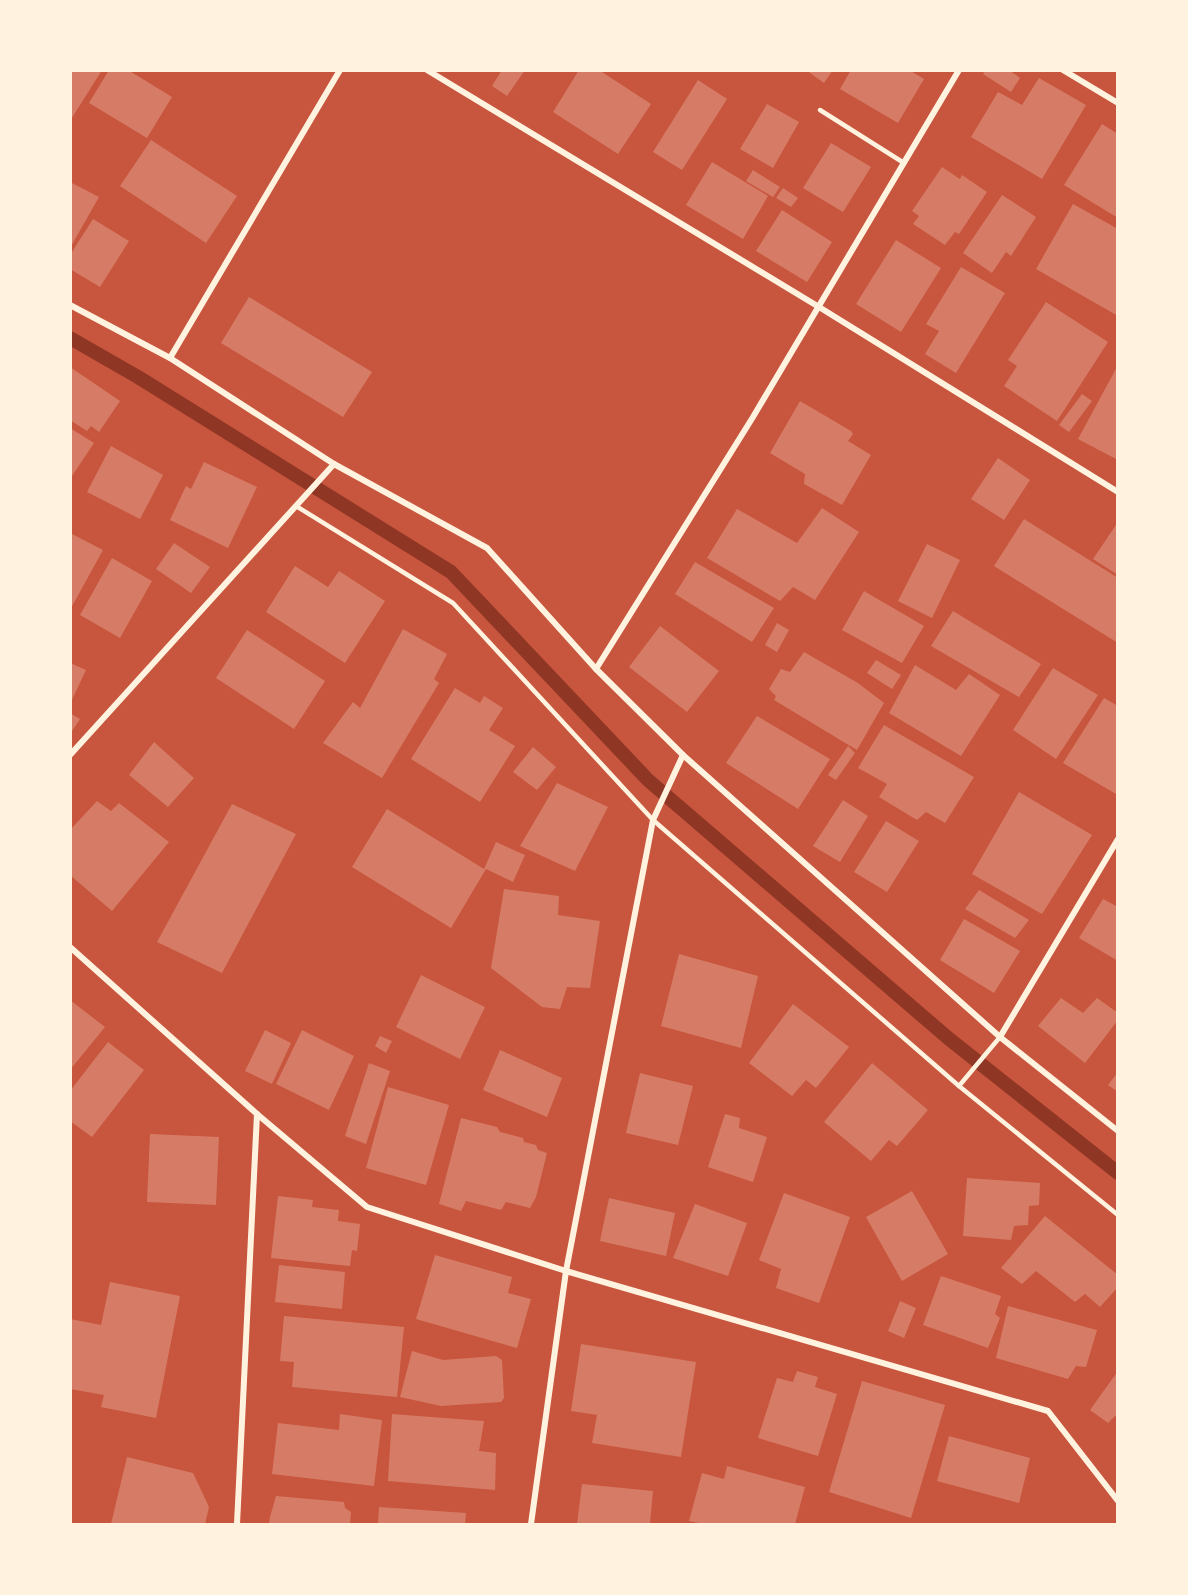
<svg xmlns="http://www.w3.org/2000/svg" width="1188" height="1595" viewBox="0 0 1188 1595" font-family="'Golos Text',sans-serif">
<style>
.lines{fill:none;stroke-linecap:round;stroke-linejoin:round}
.stream{stroke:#8f3625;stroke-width:14}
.building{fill:#d67c66}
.service{stroke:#fff3e0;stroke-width:4.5}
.minor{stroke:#fff3e0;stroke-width:6}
</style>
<rect width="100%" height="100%" fill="#c8553d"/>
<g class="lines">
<polyline class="stream" points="70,338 138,377 451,572 648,780 948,1038 1118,1173"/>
</g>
<g class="building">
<polygon points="70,70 102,70 70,121"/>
<polygon points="109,70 128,70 172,97 147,138 89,103"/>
<polygon points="502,70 525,70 507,96 492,86"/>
<polygon points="579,70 599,70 651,104 618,154 553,112"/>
<polygon points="806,70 833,70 824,83"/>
<polygon points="851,70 909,70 924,79 898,123 840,89"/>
<polygon points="985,70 1009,70 1020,78 1011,92 983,74"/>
<polygon points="1039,78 1086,105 1042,179 971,137 998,92 1022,105"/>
<polygon points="698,80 727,99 682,170 653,152"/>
<polygon points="767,104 799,122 773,168 740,149"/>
<polygon points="1102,124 1118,134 1118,218 1064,185"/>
<polygon points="151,140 237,196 206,243 120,186"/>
<polygon points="831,143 871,167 843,212 803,188"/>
<polygon points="712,162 768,196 743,239 686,205"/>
<polygon points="942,167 960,179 962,175 987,192 959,234 955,232 945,245 913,224 919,216 912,211"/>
<polygon points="753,170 780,187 773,197 746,181"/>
<polygon points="70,182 99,197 70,248"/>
<polygon points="783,188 798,198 791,207 776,198"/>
<polygon points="1002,195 1036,217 1011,256 1006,252 992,273 963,253"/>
<polygon points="1073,204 1118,229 1118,316 1036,269"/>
<polygon points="782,210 832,242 807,282 756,251"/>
<polygon points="93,219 129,241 100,287 70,269 70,255"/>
<polygon points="896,240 941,268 901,332 856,304"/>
<polygon points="961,267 1005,293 956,373 925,354 939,331 926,324"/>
<polygon points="249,297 372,372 343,417 221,343"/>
<polygon points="1046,302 1108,342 1057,421 1004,386 1017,366 1008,360"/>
<polygon points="1118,365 1118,460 1078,439"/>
<polygon points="70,367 120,401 99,432 91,426 87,431 70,420"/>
<polygon points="1082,394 1092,401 1069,432 1059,425"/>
<polygon points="800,401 851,431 853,434 848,441 871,455 842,505 804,484 805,474 770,453"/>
<polygon points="70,428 94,443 70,479"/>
<polygon points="111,446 163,475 140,519 87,492"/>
<polygon points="998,458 1030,480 1004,520 971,499"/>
<polygon points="204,462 257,487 228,548 170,520 186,486 191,489"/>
<polygon points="822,508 859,532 815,600 793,587 780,601 707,558 737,509 797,543"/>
<polygon points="1024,519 1118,578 1118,643 994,566"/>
<polygon points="1118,522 1118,575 1093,559"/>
<polygon points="70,533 103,550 70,610"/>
<polygon points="174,543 210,567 191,593 156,569"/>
<polygon points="927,544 960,560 932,618 898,601"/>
<polygon points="112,558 152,581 120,638 80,615"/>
<polygon points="695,562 774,608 752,642 675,594"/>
<polygon points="295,566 328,587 339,571 385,601 345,663 266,612"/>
<polygon points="864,591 924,626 902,663 842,630"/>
<polygon points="953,611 1041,664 1019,697 931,646"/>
<polygon points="777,623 789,630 777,652 765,645"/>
<polygon points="660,626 719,671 687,712 629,667"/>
<polygon points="403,629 447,654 434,679 439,683 382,778 323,743 353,702 360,708"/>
<polygon points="247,630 325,681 294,729 216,678"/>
<polygon points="804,652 858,683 884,703 857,750 774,700 776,696 769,689 781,669 790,672"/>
<polygon points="876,660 901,675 892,689 867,673"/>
<polygon points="70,663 86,670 70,704"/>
<polygon points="915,665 956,690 969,674 1000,695 961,756 889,713"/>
<polygon points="1053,668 1098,695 1056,759 1013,730"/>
<polygon points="455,688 480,703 484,696 503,708 489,730 515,746 480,802 411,759"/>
<polygon points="1104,698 1118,706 1118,792 1116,794 1063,763"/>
<polygon points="70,713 80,719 70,734"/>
<polygon points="757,716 830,759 798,809 726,763"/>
<polygon points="884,725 974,777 945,823 926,812 917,820 879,797 887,784 858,768"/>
<polygon points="154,742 194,778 168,807 129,775"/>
<polygon points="848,746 855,753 836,780 828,775"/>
<polygon points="533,747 556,767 537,790 513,772"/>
<polygon points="557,783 608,807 575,871 520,846"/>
<polygon points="1019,792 1092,835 1042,914 972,874"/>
<polygon points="843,800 868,816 840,862 813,846"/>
<polygon points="97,801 111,811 119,803 169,842 112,911 70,875 70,830"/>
<polygon points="232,804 296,834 222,973 157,942"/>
<polygon points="387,809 484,869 496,842 525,855 513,882 486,869 451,928 352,867"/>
<polygon points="886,821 919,841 887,892 854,872"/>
<polygon points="504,889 559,896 558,915 600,921 590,988 567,987 560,1009 542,1007 491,968"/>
<polygon points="979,890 1029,920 1015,938 965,909"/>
<polygon points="1103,899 1118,907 1118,961 1079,938"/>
<polygon points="964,919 1020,951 994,993 940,960"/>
<polygon points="679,954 758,976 741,1048 661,1026"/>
<polygon points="421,975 485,1007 460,1059 396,1027"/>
<polygon points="1061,998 1083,1013 1097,998 1118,1013 1118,1020 1085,1063 1038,1026"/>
<polygon points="70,1000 105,1027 70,1070"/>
<polygon points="793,1004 849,1047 816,1088 806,1080 792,1096 749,1063"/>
<polygon points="265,1030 291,1043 272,1084 245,1071"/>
<polygon points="302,1030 354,1056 329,1110 276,1084"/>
<polygon points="380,1036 392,1041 386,1053 375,1046"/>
<polygon points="108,1042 144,1070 92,1137 70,1121 70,1091"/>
<polygon points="500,1050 562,1078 547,1117 483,1090"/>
<polygon points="369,1063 390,1071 366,1144 345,1136"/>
<polygon points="872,1063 928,1110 897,1146 889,1140 871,1161 824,1122"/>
<polygon points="1118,1072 1118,1092 1108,1085"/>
<polygon points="640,1073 693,1086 678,1145 626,1133"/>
<polygon points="388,1087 449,1105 426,1185 366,1168"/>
<polygon points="725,1114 740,1118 739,1128 767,1137 753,1182 708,1167"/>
<polygon points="461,1118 497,1127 500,1132 523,1138 524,1142 536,1145 538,1150 547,1153 536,1197 530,1208 506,1202 501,1210 466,1201 461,1211 439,1204"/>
<polygon points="150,1134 219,1137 216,1205 147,1202"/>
<polygon points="967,1178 1040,1183 1039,1205 1029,1206 1028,1225 1014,1226 1011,1240 963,1236"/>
<polygon points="912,1191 948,1254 902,1281 866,1217"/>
<polygon points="784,1193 850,1217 819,1303 776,1288 781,1269 759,1260"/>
<polygon points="278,1196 313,1200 312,1207 339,1210 338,1221 360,1224 357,1251 352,1250 350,1266 271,1258"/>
<polygon points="609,1198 675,1213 666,1256 600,1241"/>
<polygon points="695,1204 747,1223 728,1276 673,1258"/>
<polygon points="1045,1216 1118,1275 1118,1287 1100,1307 1085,1294 1075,1302 1036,1271 1022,1284 1001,1268"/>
<polygon points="435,1255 512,1277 508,1293 531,1299 517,1348 416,1319"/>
<polygon points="279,1265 345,1272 342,1309 275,1302"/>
<polygon points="941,1276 1001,1296 995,1314 1000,1318 988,1348 923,1325"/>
<polygon points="110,1282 180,1296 156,1418 101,1407 104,1395 70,1389 70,1319 101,1325"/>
<polygon points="900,1301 916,1308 904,1338 888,1331"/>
<polygon points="1008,1306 1097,1330 1086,1367 1076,1366 1068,1379 996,1358"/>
<polygon points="284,1316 404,1327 397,1397 292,1387 294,1362 280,1361"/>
<polygon points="581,1344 696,1362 681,1457 592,1443 597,1415 571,1411"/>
<polygon points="412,1351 443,1360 496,1356 502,1360 504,1398 501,1402 441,1406 400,1397"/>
<polygon points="797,1371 818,1377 815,1387 837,1394 818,1456 758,1438 777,1378 793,1382"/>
<polygon points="1118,1371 1118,1418 1115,1416 1108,1423 1090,1410"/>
<polygon points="862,1381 945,1405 911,1518 829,1492"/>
<polygon points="340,1414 382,1420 374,1486 272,1474 278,1423 339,1430"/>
<polygon points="392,1414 484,1421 479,1451 496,1453 495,1490 388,1481"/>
<polygon points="949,1436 1030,1458 1019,1503 937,1481"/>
<polygon points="127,1457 193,1473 209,1507 205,1524 111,1524"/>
<polygon points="727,1466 805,1487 795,1524 704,1524 689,1521 702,1473 724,1479"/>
<polygon points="582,1484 653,1491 650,1524 577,1524"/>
<polygon points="276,1496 344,1502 345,1508 351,1512 350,1524 269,1524 270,1517"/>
<polygon points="379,1507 466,1513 465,1524 378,1524"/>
</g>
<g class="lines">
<g class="service">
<polyline points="820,110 904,163"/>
<polyline points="296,506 453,603 653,820 959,1086 1118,1215"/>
<polyline points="959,1086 1000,1037"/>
</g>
<g class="minor">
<polyline points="427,70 819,307 1118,492"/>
<polyline points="1063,70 1118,103"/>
<polyline points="70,305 170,358 334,464 487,548 596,669 683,755 1000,1037 1118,1131"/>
<polyline points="170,358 340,70"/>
<polyline points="596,669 753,417 959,70"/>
<polyline points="70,755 334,464"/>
<polyline points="70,947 257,1114 367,1207 566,1271 1048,1411 1118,1501"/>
<polyline points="1000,1037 1118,839"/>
<polyline points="237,1524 257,1114"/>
<polyline points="531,1524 566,1271 653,820 683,755"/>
</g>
</g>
<rect width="1188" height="1595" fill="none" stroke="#fff3e0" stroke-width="144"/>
</svg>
